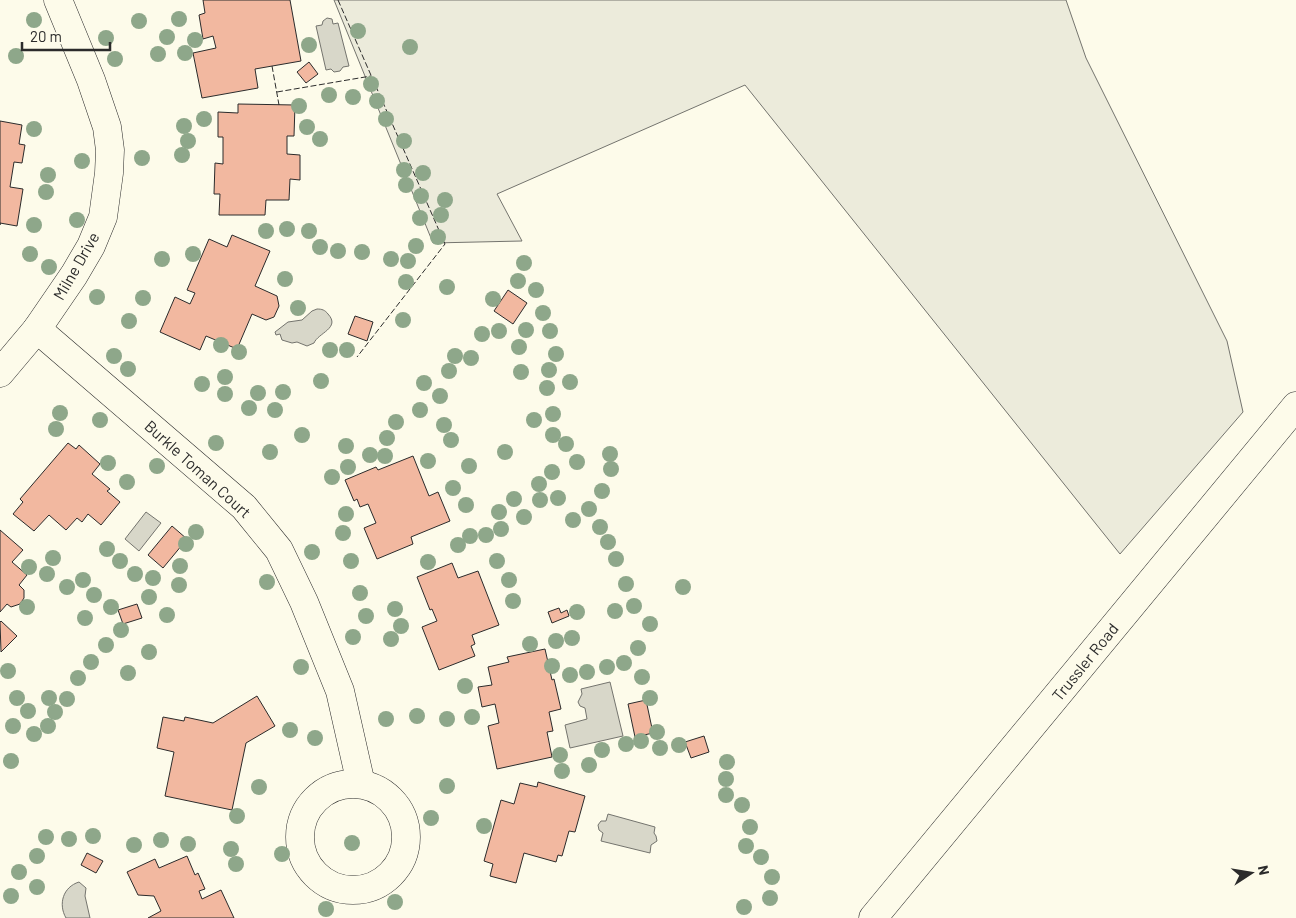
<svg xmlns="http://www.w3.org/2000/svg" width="1296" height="918" viewBox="0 0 1296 918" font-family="Barlow,sans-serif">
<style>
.green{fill:#ecebdb;stroke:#74746e}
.water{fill:#d8d7c9;stroke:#74746e}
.building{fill:#f2b8a0;stroke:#2b2b2b}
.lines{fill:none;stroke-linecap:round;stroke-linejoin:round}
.minor-casing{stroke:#2b2b2b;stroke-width:29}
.major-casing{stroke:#2b2b2b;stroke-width:29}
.minor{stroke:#fdfbea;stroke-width:28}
.major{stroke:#fdfbea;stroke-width:28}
.fence{stroke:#2b2b2b;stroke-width:1;stroke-dasharray:6 2.5;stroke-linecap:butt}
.tree{fill:#8ea78a}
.labels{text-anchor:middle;stroke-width:4;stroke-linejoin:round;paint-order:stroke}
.street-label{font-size:16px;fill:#2b2b2b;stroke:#fdfbea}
</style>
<rect width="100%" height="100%" fill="#fdfbea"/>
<polygon class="green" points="334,0 1066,0 1086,58 1227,341 1243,412 1120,554 745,85 497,194 522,241 433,243"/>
<g class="water">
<polygon points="327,18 332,19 333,24 338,23 349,66 343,67 340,71 334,72 331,69 326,70 316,26 322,25 323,21"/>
<path d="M317,309C322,309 325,310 328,314C341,328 318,333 314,343L307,346L297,342L292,343L282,340L280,334L276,335L275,332L288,322L302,320L312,311Z"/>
<polygon points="146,512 161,523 139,551 125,539"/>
<polygon points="610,682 623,736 570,748 565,725 587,719 585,708 580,706 578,702 582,694 581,689"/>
<polygon points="608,814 655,827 654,833 656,836 657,841 651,845 650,853 601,841 603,833 599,830 598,825 601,821 606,821"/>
<path d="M79,882L86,888L85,896L90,918H66C58,904 63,887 79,882Z"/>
</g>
<g class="building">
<polygon points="203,0 290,0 301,61 255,69 258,88 202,98 193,53 216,48 213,36 203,39 199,15 205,13"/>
<polygon points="309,62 318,74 306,83 297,72"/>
<polygon points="238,104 295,105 294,136 287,136 287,154 300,155 300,180 290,179 289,200 266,200 265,215 219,215 220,194 214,194 215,163 223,164 223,137 218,137 218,112 238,113"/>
<polygon points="0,121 22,125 19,144 25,145 22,163 14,162 10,187 23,189 17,226 0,223 0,225"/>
<polygon points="232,235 270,251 255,286 277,296 279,306 274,317 266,320 252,314 237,349 206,336 200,350 160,332 175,297 190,304 195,293 187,290 209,239 227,247"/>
<polygon points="508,290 527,303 513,324 494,311"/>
<polygon points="355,316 373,322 367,341 348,334"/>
<polygon points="68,443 76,449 79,445 100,464 92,474 110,489 107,491 120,502 101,525 88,514 82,522 77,518 66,530 49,515 34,531 13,514 23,502 20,499"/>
<polygon points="413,456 429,496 438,492 450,521 411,537 413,544 377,559 364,528 376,523 368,504 360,507 357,499 354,501 345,480 376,467 378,470"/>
<polygon points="172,526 187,539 163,568 148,555"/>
<polygon points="0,530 23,550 12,562 27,575 19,585 24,590 24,598 20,604 11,607 7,604 0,612"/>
<polygon points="452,563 458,578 478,571 499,625 472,635 475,644 471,646 475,656 439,670 422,627 437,621 432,609 430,610 417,577"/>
<polygon points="137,604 142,618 123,624 118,610"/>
<polygon points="559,608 561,613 567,610 569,616 552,623 548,612"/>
<polygon points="1,621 17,636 1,652 0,622"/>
<polygon points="545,649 552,680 554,679 561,709 549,712 553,731 547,732 552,757 497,769 488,726 499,723 495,704 482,707 478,687 492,685 488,667 509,662 507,657"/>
<polygon points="257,696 275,726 246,743 232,810 165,796 174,752 157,748 163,717 184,721 185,717 213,723"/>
<polygon points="646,700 653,733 635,737 628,704"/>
<polygon points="704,736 709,752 691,758 685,742"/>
<polygon points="538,782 585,796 575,832 569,831 562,856 558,855 556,862 524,853 516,883 490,876 493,864 484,861 501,800 514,804 520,783 537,787"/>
<polygon points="87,853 103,861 96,873 81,865"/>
<polygon points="187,856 195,875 198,873 205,889 199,891 202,899 221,890 234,918 148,918 161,911 154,896 138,895 127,872 155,859 159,868"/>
</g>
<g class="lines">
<defs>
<g id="minor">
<polyline points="37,329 244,507 279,550 304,602 340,691 361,784"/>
<polyline points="0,373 37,329 74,275 91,246 103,217 109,173 110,150 107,127 91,80 58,0"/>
<circle cx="353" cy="837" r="53"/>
</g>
<polyline id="major" points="873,918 1296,406"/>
</defs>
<use href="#minor" class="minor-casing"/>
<use href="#major" class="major-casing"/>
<use href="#minor" class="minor"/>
<use href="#major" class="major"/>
<g class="fence">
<polyline points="338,0 445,244 357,357"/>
<polyline points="272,66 279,105"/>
<polyline points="277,92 371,76"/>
</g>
</g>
<g class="tree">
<circle cx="179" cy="19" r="8"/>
<circle cx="34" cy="20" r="8"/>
<circle cx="139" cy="21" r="8"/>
<circle cx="358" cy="31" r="8"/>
<circle cx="167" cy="37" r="8"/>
<circle cx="106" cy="38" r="8"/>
<circle cx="195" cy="40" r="8"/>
<circle cx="309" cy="45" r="8"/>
<circle cx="410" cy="47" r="8"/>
<circle cx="185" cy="53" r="8"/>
<circle cx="158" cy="54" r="8"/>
<circle cx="16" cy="56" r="8"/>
<circle cx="115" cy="59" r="8"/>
<circle cx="371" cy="84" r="8"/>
<circle cx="329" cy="95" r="8"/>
<circle cx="353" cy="97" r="8"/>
<circle cx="377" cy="101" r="8"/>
<circle cx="299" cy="106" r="8"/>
<circle cx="204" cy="119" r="8"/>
<circle cx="386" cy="119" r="8"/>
<circle cx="184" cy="126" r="8"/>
<circle cx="307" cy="127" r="8"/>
<circle cx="34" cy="129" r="8"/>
<circle cx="320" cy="139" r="8"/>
<circle cx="188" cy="141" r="8"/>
<circle cx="404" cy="141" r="8"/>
<circle cx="182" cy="155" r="8"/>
<circle cx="142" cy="158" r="8"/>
<circle cx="82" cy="161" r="8"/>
<circle cx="404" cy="170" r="8"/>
<circle cx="423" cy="173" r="8"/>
<circle cx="48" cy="175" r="8"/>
<circle cx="406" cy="185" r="8"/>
<circle cx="46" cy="192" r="8"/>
<circle cx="421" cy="196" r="8"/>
<circle cx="445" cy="200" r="8"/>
<circle cx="441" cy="215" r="8"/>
<circle cx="420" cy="218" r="8"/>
<circle cx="77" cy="220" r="8"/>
<circle cx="34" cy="225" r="8"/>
<circle cx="287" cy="229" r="8"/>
<circle cx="266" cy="231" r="8"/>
<circle cx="309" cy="231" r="8"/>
<circle cx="438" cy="237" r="8"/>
<circle cx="416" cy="246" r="8"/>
<circle cx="320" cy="247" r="8"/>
<circle cx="338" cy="251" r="8"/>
<circle cx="362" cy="252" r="8"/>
<circle cx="30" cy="254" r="8"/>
<circle cx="193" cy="254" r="8"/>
<circle cx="162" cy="259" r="8"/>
<circle cx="391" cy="259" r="8"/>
<circle cx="408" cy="261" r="8"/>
<circle cx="524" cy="263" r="8"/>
<circle cx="49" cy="267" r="8"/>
<circle cx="285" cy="279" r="8"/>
<circle cx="518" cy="281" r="8"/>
<circle cx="406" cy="282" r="8"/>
<circle cx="447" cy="287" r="8"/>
<circle cx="536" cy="290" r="8"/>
<circle cx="97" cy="297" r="8"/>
<circle cx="143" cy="298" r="8"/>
<circle cx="493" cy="299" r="8"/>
<circle cx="298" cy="308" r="8"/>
<circle cx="543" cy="313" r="8"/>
<circle cx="403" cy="320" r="8"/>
<circle cx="129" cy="321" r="8"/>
<circle cx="526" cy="330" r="8"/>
<circle cx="499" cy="331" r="8"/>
<circle cx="550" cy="331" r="8"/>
<circle cx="482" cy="334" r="8"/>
<circle cx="221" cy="345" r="8"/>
<circle cx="519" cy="347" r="8"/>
<circle cx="330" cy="350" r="8"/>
<circle cx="347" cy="350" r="8"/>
<circle cx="239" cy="352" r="8"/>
<circle cx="556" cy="354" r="8"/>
<circle cx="114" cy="356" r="8"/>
<circle cx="455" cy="356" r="8"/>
<circle cx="471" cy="358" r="8"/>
<circle cx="128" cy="369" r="8"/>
<circle cx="549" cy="370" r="8"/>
<circle cx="449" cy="371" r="8"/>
<circle cx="521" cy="372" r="8"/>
<circle cx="225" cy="377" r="8"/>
<circle cx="321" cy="381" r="8"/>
<circle cx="570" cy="382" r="8"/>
<circle cx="424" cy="383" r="8"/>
<circle cx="202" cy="384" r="8"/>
<circle cx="547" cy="388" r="8"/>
<circle cx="283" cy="392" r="8"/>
<circle cx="258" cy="393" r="8"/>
<circle cx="225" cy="394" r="8"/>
<circle cx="440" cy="396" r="8"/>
<circle cx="249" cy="408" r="8"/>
<circle cx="275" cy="410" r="8"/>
<circle cx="420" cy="410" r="8"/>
<circle cx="60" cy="413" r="8"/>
<circle cx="553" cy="414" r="8"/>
<circle cx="100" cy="420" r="8"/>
<circle cx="534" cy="420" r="8"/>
<circle cx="396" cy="422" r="8"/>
<circle cx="444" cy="425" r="8"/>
<circle cx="56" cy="429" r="8"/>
<circle cx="302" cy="435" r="8"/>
<circle cx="553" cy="435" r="8"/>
<circle cx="387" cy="438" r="8"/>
<circle cx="451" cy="440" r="8"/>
<circle cx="216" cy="443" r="8"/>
<circle cx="566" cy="444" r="8"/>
<circle cx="346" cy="446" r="8"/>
<circle cx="270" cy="452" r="8"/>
<circle cx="505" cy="452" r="8"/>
<circle cx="610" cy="454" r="8"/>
<circle cx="370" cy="455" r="8"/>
<circle cx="385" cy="456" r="8"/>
<circle cx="428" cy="461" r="8"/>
<circle cx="577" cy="462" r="8"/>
<circle cx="108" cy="463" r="8"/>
<circle cx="157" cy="466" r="8"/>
<circle cx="469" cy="466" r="8"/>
<circle cx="348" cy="467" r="8"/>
<circle cx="611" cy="469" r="8"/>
<circle cx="552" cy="472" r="8"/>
<circle cx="332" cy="477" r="8"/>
<circle cx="127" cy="482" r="8"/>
<circle cx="539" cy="484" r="8"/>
<circle cx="453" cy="488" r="8"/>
<circle cx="602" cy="491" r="8"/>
<circle cx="558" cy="498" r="8"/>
<circle cx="514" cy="499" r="8"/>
<circle cx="540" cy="500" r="8"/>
<circle cx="466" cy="505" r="8"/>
<circle cx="589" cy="509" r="8"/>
<circle cx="499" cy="512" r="8"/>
<circle cx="346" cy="514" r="8"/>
<circle cx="524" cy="517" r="8"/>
<circle cx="573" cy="520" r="8"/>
<circle cx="600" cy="527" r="8"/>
<circle cx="501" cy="529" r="8"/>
<circle cx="196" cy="532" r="8"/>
<circle cx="343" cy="533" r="8"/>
<circle cx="486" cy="535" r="8"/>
<circle cx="470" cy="536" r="8"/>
<circle cx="608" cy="542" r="8"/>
<circle cx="186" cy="544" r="8"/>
<circle cx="458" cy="545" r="8"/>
<circle cx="107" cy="549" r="8"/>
<circle cx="312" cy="552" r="8"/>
<circle cx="53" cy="558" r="8"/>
<circle cx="616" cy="559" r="8"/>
<circle cx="120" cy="561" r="8"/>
<circle cx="351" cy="561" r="8"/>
<circle cx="497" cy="561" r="8"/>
<circle cx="428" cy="562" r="8"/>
<circle cx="180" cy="566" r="8"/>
<circle cx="29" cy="567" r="8"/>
<circle cx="47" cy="574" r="8"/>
<circle cx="135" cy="574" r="8"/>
<circle cx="153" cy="578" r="8"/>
<circle cx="83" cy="580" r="8"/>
<circle cx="509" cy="580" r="8"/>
<circle cx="267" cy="582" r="8"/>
<circle cx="626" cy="584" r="8"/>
<circle cx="179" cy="585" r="8"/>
<circle cx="67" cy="587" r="8"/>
<circle cx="683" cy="587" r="8"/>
<circle cx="360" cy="593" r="8"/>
<circle cx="94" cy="595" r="8"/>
<circle cx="149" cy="597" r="8"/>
<circle cx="513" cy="601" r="8"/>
<circle cx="634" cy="606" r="8"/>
<circle cx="27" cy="607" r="8"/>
<circle cx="111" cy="607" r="8"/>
<circle cx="395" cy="609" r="8"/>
<circle cx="615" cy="611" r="8"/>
<circle cx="577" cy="612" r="8"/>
<circle cx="167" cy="615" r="8"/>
<circle cx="366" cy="616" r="8"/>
<circle cx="85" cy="618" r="8"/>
<circle cx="650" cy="624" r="8"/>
<circle cx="401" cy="626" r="8"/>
<circle cx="121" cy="630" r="8"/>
<circle cx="353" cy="637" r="8"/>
<circle cx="572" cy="638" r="8"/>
<circle cx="391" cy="639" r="8"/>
<circle cx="556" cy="641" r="8"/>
<circle cx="530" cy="644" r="8"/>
<circle cx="106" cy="645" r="8"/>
<circle cx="638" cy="648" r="8"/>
<circle cx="149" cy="652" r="8"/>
<circle cx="91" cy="662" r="8"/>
<circle cx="624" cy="663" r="8"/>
<circle cx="552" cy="666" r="8"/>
<circle cx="301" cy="667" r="8"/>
<circle cx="607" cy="667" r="8"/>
<circle cx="8" cy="671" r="8"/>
<circle cx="587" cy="672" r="8"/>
<circle cx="128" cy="673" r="8"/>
<circle cx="570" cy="675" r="8"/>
<circle cx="642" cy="677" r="8"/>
<circle cx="78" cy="678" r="8"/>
<circle cx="465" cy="686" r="8"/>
<circle cx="17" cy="698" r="8"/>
<circle cx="49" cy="698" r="8"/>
<circle cx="650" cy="698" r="8"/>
<circle cx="67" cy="699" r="8"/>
<circle cx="28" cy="711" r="8"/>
<circle cx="55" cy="712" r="8"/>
<circle cx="417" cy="716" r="8"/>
<circle cx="472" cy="717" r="8"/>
<circle cx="386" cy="719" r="8"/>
<circle cx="447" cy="719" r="8"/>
<circle cx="13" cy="726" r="8"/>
<circle cx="48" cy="726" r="8"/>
<circle cx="290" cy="730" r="8"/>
<circle cx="657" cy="732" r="8"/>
<circle cx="34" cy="734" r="8"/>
<circle cx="315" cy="738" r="8"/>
<circle cx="641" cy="741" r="8"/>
<circle cx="626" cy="744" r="8"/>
<circle cx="679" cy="745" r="8"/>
<circle cx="660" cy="748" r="8"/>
<circle cx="602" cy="750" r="8"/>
<circle cx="560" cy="755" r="8"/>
<circle cx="11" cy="761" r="8"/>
<circle cx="727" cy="762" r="8"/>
<circle cx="589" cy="765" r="8"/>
<circle cx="562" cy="771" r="8"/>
<circle cx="726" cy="779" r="8"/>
<circle cx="447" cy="786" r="8"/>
<circle cx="259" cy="787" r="8"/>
<circle cx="726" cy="795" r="8"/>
<circle cx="742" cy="805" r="8"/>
<circle cx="237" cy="816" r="8"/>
<circle cx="431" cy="818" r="8"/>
<circle cx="484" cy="826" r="8"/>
<circle cx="750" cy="827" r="8"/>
<circle cx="93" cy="836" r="8"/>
<circle cx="46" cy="837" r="8"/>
<circle cx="69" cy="839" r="8"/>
<circle cx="161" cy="840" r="8"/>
<circle cx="352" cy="843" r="8"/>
<circle cx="188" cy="844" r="8"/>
<circle cx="134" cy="845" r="8"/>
<circle cx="746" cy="846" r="8"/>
<circle cx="231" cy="849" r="8"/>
<circle cx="282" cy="854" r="8"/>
<circle cx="37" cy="856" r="8"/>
<circle cx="761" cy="857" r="8"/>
<circle cx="236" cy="864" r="8"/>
<circle cx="19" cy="872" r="8"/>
<circle cx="772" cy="877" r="8"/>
<circle cx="37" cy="887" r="8"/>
<circle cx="11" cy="896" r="8"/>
<circle cx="770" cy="898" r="8"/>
<circle cx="395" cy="902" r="8"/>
<circle cx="744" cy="907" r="8"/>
<circle cx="326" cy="909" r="8"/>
</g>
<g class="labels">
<g class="street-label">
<text transform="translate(76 266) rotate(-60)" y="6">Milne Drive</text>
<text transform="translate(198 469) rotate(42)" y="6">Burkle Toman Court</text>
<text transform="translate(1085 662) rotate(-51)" y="6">Trussler Road</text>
</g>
</g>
<g transform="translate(1251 873) rotate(78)" stroke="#fdfbea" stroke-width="4" paint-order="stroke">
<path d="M0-4L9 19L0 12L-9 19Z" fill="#2b2b2b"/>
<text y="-8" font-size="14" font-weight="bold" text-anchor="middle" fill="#2b2b2b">N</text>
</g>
<path d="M22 42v8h88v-8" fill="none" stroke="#2b2b2b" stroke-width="2.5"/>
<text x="30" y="42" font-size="15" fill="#2b2b2b" stroke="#fdfbea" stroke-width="4" paint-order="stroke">20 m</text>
</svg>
